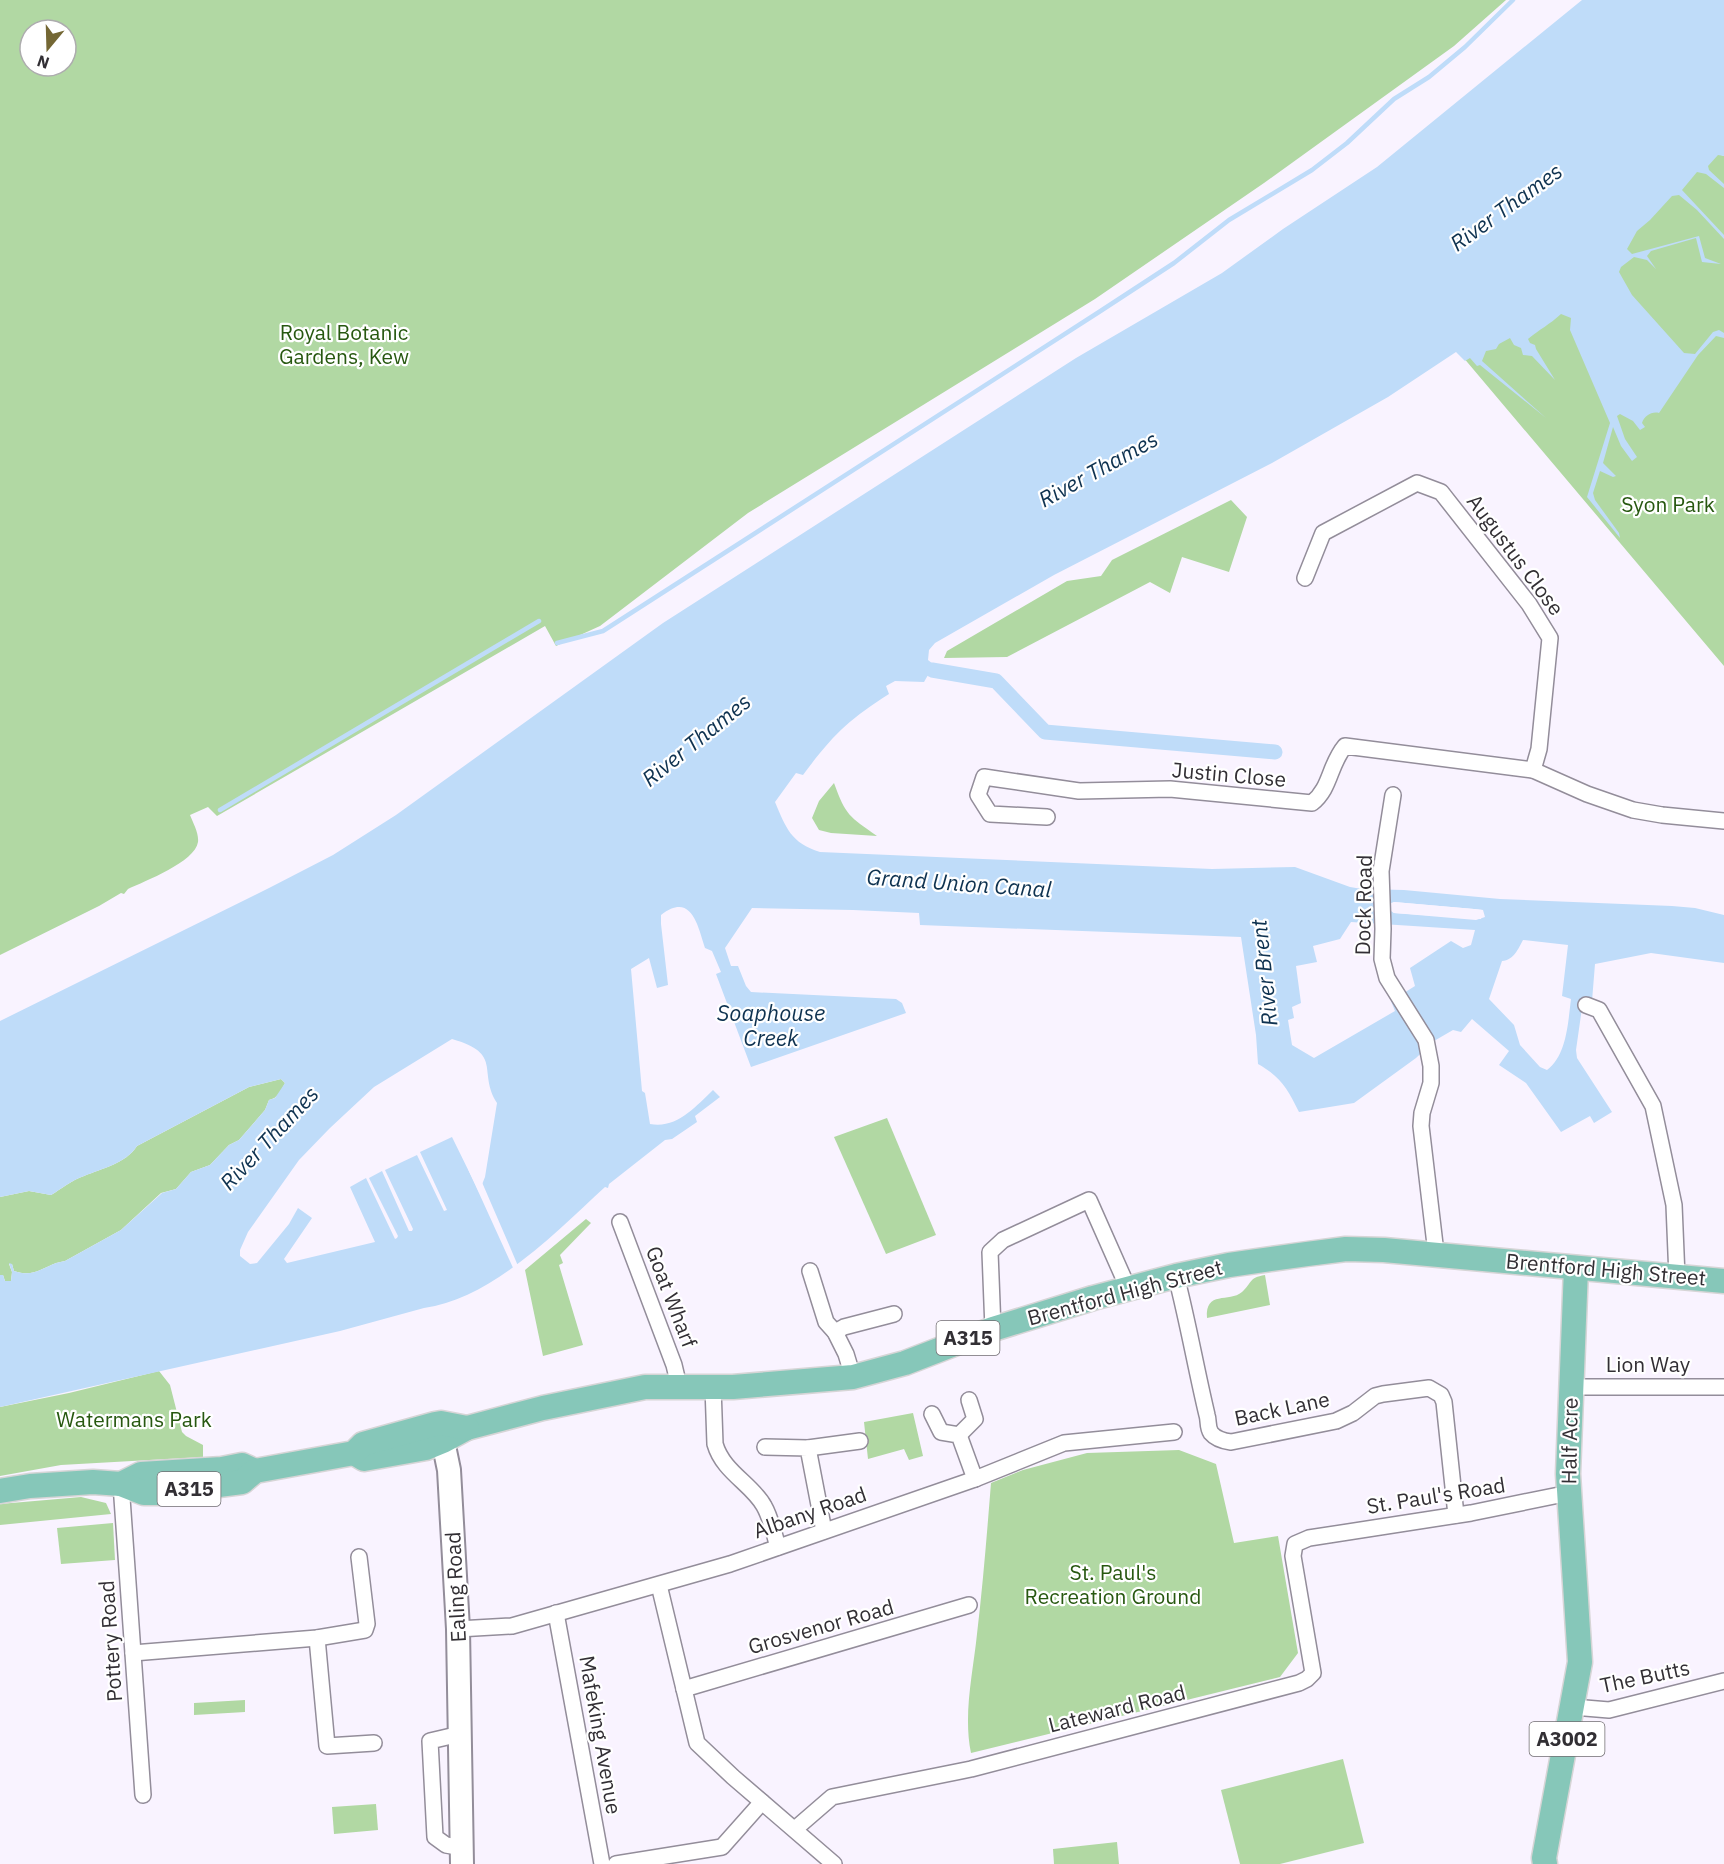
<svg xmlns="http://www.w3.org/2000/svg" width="1724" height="1864" viewBox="0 0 1724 1864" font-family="'IBM Plex Sans',sans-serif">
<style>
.green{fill:#b1d8a3;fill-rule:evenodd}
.water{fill:#bfdcf9;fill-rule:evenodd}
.pier{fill:#f9f3ff;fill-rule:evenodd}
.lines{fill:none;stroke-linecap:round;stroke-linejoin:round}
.stream{stroke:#bfdcf9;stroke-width:4.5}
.canal{stroke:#bfdcf9;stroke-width:15}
.street-casing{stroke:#938d9a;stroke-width:18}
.secondary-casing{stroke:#938d9a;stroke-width:26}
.primary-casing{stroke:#d6d5d6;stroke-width:27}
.street{stroke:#fff;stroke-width:15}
.secondary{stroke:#fff;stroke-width:22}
.primary{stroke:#86c7b9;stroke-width:24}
.labels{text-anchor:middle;stroke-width:4.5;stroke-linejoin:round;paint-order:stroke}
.shield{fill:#fff;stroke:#706d71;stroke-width:1.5}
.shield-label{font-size:20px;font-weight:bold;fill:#322f34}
.park-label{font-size:21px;fill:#275810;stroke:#fff}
.street-label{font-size:21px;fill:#322f34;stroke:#fff}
.water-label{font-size:22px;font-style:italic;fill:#0e3250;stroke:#fff}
</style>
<rect width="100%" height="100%" fill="#f9f3ff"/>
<g class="green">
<path d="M0,0H1506L1454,46L1264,183L1095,299L748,513L600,626L556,646L545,626L217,816L208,807L190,815C193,823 199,833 198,842C195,862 145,881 128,889L124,894L121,893L99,906L0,955ZM30,30H66V66H30Z"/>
<polygon points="1724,120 1721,155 1724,156 1724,666 1457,350"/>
<polygon points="1231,500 1247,517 1229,572 1182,557 1170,593 1150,582 1007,657 944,658 947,651 1067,581 1101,576 1112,560"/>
<path d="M834,783C846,816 849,816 877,836L831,833L819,830L812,818L819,801Z"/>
<path d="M281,1079L285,1083C281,1091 278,1098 269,1100L265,1110L239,1140L229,1145L210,1165L191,1172L176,1189L161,1193L121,1230L65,1261C44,1264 37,1279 14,1271L12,1264H9L12,1272L11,1281H5L3,1275H0V1197L29,1191L51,1195C61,1189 72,1180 84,1176C103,1168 125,1164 137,1146L249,1087Z"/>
<polygon points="887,1118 936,1235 886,1254 834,1137"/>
<polygon points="586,1219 591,1223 560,1255 563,1263 559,1265 583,1345 543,1356 525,1270"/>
<path d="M1265,1275L1270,1305L1207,1318C1205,1290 1229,1303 1242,1292C1253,1282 1248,1278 1265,1275Z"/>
<polygon points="159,1371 170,1385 182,1432 186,1436 203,1445 203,1457 61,1465 0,1476 0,1407 69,1393"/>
<polygon points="913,1413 923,1456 909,1460 904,1449 868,1459 864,1422"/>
<path d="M1179,1450L1216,1464L1234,1543L1278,1536L1298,1653L1280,1677L971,1753C963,1714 973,1673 977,1634C983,1584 987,1533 991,1483L1023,1470L1087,1453Z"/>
<polygon points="81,1497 106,1503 111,1514 0,1525 0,1504"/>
<polygon points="113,1523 115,1560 61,1564 57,1528"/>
<polygon points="245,1700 245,1712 194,1715 194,1703"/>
<polygon points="1343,1759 1364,1843 1280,1864 1240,1864 1221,1790"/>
<polygon points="376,1804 378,1830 334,1834 332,1807"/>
<polygon points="1117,1842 1119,1864 1054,1864 1053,1849"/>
</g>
<path class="water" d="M1582,0H1724V156L1718,155L1708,166L1709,170L1724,184V188L1706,174L1697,172L1682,190L1724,235V239L1697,210L1679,195L1672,196L1650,220L1637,231L1627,249L1632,254L1699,236L1705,258L1721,264L1702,262L1696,238L1651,251L1647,256L1656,269L1647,260L1634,257L1621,267L1619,272L1632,295L1684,353L1695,354L1713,332L1719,330L1724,333V338L1716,336L1698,355L1659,413C1652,411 1644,416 1642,423L1645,427L1640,430L1633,421L1620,414L1617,416L1625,439L1637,457L1632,461L1621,446L1613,427L1603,463L1616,476L1613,477L1600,471L1593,493L1595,500L1619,533L1620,538L1587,497L1610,423L1570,330L1571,318L1561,314C1549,325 1540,329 1528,339L1530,343L1535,345L1536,349L1555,380L1532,356L1523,355L1521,348L1514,345L1510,338L1499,344L1496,349L1486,351L1482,361L1546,418L1480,365L1477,366L1470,358L1465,361L1456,352L1388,397L1272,463L1054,575L935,643L929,650L928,660L933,664L931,674L928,675L924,682L895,681L886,686L889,694C848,720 832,736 803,775L796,773L775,802C786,828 791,843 820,852L1212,869L1295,867L1350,887L1362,889L1404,890L1500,899L1672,906L1695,908L1724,915V963L1651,953L1595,964L1592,1001H1583L1576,1050L1577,1058L1612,1112L1594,1123L1590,1116L1561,1132L1526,1083L1499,1065L1509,1051L1472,1019L1461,1032L1453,1030L1434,1041L1416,1058L1354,1103L1299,1112C1287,1088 1281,1077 1258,1064L1256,1035L1241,937L920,925L919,913L853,910L752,908L725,948L731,966H738L746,986L751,992L896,999L902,1003L906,1013L751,1067L716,974L721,972L712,951L705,948C698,927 692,891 661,915V924L668,985L657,988L649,958L631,969L642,1091L645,1093L650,1124C677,1129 695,1107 713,1090L720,1097L695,1116L697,1122L672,1139L665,1140L609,1184L608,1188L605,1187C557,1231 492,1299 424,1308L340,1331L0,1407V1275H3L5,1281H11L12,1272L9,1263L12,1264L14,1271C37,1279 44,1264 65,1261L121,1230L162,1193L176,1189L191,1172L210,1165L229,1145L239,1140L265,1110L269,1100L275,1098L285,1083L281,1079L249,1087L137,1146C125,1164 103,1168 84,1176C72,1180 61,1189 51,1195L29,1191L0,1197V1021L271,887L333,855L396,815L663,623L1076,358L1222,273L1283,229L1377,167ZM1394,902L1474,909L1483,910L1481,919L1394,913L1387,908ZM1351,922L1475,930L1471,945L1463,948L1451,941L1410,968L1415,986L1391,1001L1395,1011L1314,1058L1292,1045L1288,1020L1294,1018L1292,1007L1301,1003L1296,966L1317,962L1313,946L1340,939ZM1523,940L1568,945L1562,996L1571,999C1568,1022 1567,1055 1547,1070L1540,1067L1520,1045L1514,1025L1489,999L1502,961C1514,960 1518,949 1523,940ZM452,1039C504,1054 477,1071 497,1103L485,1177L479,1192L452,1137L420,1152L447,1210L444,1211L417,1155L385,1170L413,1229L412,1231H409L382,1171L369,1178L398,1236L397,1238L395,1239L366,1178L350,1187L375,1242L287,1263L284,1259L312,1218L298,1208L289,1224L257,1263L250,1264L240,1256V1250L248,1232L299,1160L330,1128L374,1087Z"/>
<g class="pier">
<path d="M1394,902L1474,909L1483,910L1485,917L1476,920L1394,913L1387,908L1388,904ZM1394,905L1473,912L1481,913L1482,915L1476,917L1395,910L1390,907Z"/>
<polygon points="470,1168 479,1186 481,1180 510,1247 518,1266 514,1270 468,1169"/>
</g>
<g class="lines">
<g class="stream">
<polyline points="557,643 603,631 1099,312 1174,263 1229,220 1312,170 1347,143 1394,99 1429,77 1465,47 1513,0"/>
<polyline points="220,810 539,621"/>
</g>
<polyline class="canal" points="932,670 996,681 1045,732 1275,752"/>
<defs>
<g id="street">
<polyline points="1305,578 1323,533 1417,483 1441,492 1529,604 1550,638 1539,749 1533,770"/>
<polyline points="1393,795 1381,871 1383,929 1382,959 1387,978 1426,1040 1431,1066 1431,1083 1422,1113 1421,1126 1436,1253"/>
<path d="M1047,817L990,814L978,795L984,777L1079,791L1170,789L1312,803C1331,788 1329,765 1345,746L1533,770L1587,794L1633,810L1662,815L1724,821"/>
<polyline points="1586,1005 1599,1010 1653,1106 1674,1205 1677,1277"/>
<polyline points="620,1222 674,1365 679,1386"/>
<polyline points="810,1271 826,1322 835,1332 846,1354 853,1377"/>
<path d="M1176,1276C1188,1322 1196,1369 1207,1415C1209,1421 1207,1427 1211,1433C1216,1439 1223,1441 1231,1442L1336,1421L1353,1413L1375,1396L1383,1394L1429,1388L1441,1395L1444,1402L1456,1515"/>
<polyline points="993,1329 990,1252 1003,1240 1089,1200 1128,1288"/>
<polyline points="835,1332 844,1327 894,1314"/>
<path d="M713,1387L715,1444C723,1472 752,1484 764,1506C771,1518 774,1534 778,1547"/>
<polyline points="1572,1387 1724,1387"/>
<polyline points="932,1414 941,1432 959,1435 975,1479"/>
<polyline points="959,1435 975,1419 969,1400"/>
<polyline points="765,1447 808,1448 824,1531"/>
<polyline points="808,1448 860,1441"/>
<polyline points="121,1484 143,1795"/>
<polyline points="659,1585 697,1743 733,1777 834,1864"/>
<polyline points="556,1613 602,1864"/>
<polyline points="458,1629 512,1626 730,1564 975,1479 1064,1443 1174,1432"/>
<polyline points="317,1638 327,1746 374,1743"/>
<polyline points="133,1653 317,1638 365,1630 367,1624 359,1557"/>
<polyline points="684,1689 969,1605"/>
<polyline points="1573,1707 1609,1710 1724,1681"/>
<polyline points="460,1734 430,1741 435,1837 446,1845 463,1848"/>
<polyline points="795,1829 832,1797 971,1769 1299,1683 1307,1679 1313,1673 1293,1556 1295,1544 1309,1538 1471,1513 1569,1493"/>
<polyline points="616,1864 722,1847 762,1802"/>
</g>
<polyline id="secondary" points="431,1430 443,1441 449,1470 458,1629 462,1864"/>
<g id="primary">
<polyline points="354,1453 364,1459 426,1448 443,1441 467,1428 543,1408 645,1387 733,1387 853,1377 905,1363 993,1329 1093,1298 1176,1276 1229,1265 1307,1254 1346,1249 1384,1250 1724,1281"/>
<polyline points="121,1484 141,1474 222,1469 242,1465 255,1471"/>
<polyline points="0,1491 30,1486 93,1482 121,1484 144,1493 156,1493 242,1482 255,1471 354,1453 363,1444 435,1424 441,1423 467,1428"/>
<polyline points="1545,1864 1544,1858 1580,1662 1568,1474 1576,1268"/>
</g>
</defs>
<use href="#street" class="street-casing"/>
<use href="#secondary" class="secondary-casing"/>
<use href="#primary" class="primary-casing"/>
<use href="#street" class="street"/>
<use href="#secondary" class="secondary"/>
<use href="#primary" class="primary"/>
</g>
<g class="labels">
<g class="shield">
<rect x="936.5" y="1321" width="63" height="34" rx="4.5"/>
<rect x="157.5" y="1472" width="63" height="34" rx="4.5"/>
<rect x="1529.5" y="1722" width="75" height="34" rx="4.5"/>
</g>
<g class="shield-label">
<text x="968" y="1345">A315</text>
<text x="189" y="1496">A315</text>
<text x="1567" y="1746">A3002</text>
</g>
<g class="park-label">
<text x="344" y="340">Royal Botanic<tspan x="344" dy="24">Gardens, Kew</tspan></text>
<text x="1668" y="512">Syon Park</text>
<text x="134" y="1427">Watermans Park</text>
<text x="1113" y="1580">St. Paul's<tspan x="1113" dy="24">Recreation Ground</tspan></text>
</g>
<g class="street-label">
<text transform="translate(1515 555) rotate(53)" y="7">Augustus Close</text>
<text transform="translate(1229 775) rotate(5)" y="7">Justin Close</text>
<text transform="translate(1364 905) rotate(-89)" y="7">Dock Road</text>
<text transform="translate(1606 1270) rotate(5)" y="7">Brentford High Street</text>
<text transform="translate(1125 1293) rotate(-15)" y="7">Brentford High Street</text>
<text transform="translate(671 1297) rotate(69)" y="7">Goat Wharf</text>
<text x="1648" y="1372">Lion Way</text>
<text transform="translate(1282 1409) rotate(-12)" y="7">Back Lane</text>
<text transform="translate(1570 1441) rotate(-89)" y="7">Half Acre</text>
<text transform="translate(1436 1496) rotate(-9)" y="7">St. Paul's Road</text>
<text transform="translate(810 1513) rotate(-19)" y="7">Albany Road</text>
<text transform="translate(456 1587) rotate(-93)" y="7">Ealing Road</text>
<text transform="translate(821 1627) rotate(-16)" y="7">Grosvenor Road</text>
<text transform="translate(111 1641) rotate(-94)" y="7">Pottery Road</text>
<text transform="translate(1645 1677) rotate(-12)" y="7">The Butts</text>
<text transform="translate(1117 1709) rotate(-14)" y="7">Lateward Road</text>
<text transform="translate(600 1735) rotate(80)" y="7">Mafeking Avenue</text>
</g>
<g class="water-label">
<text transform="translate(1506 207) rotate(-36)" y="8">River Thames</text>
<text transform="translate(1098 469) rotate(-29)" y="8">River Thames</text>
<text transform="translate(696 740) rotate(-39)" y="8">River Thames</text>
<text transform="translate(959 883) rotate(4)" y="8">Grand Union Canal</text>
<text transform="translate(1264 973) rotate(-96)" y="8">River Brent</text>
<text x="771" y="1021">Soaphouse<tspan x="771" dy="25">Creek</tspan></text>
<text transform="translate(269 1138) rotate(-47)" y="8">River Thames</text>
</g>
</g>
<g transform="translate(48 48) rotate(199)"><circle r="28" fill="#ffffff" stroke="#adacae" stroke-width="1.5"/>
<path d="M0-4.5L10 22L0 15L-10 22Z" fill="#746734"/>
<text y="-9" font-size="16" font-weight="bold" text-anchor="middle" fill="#322f34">N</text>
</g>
</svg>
